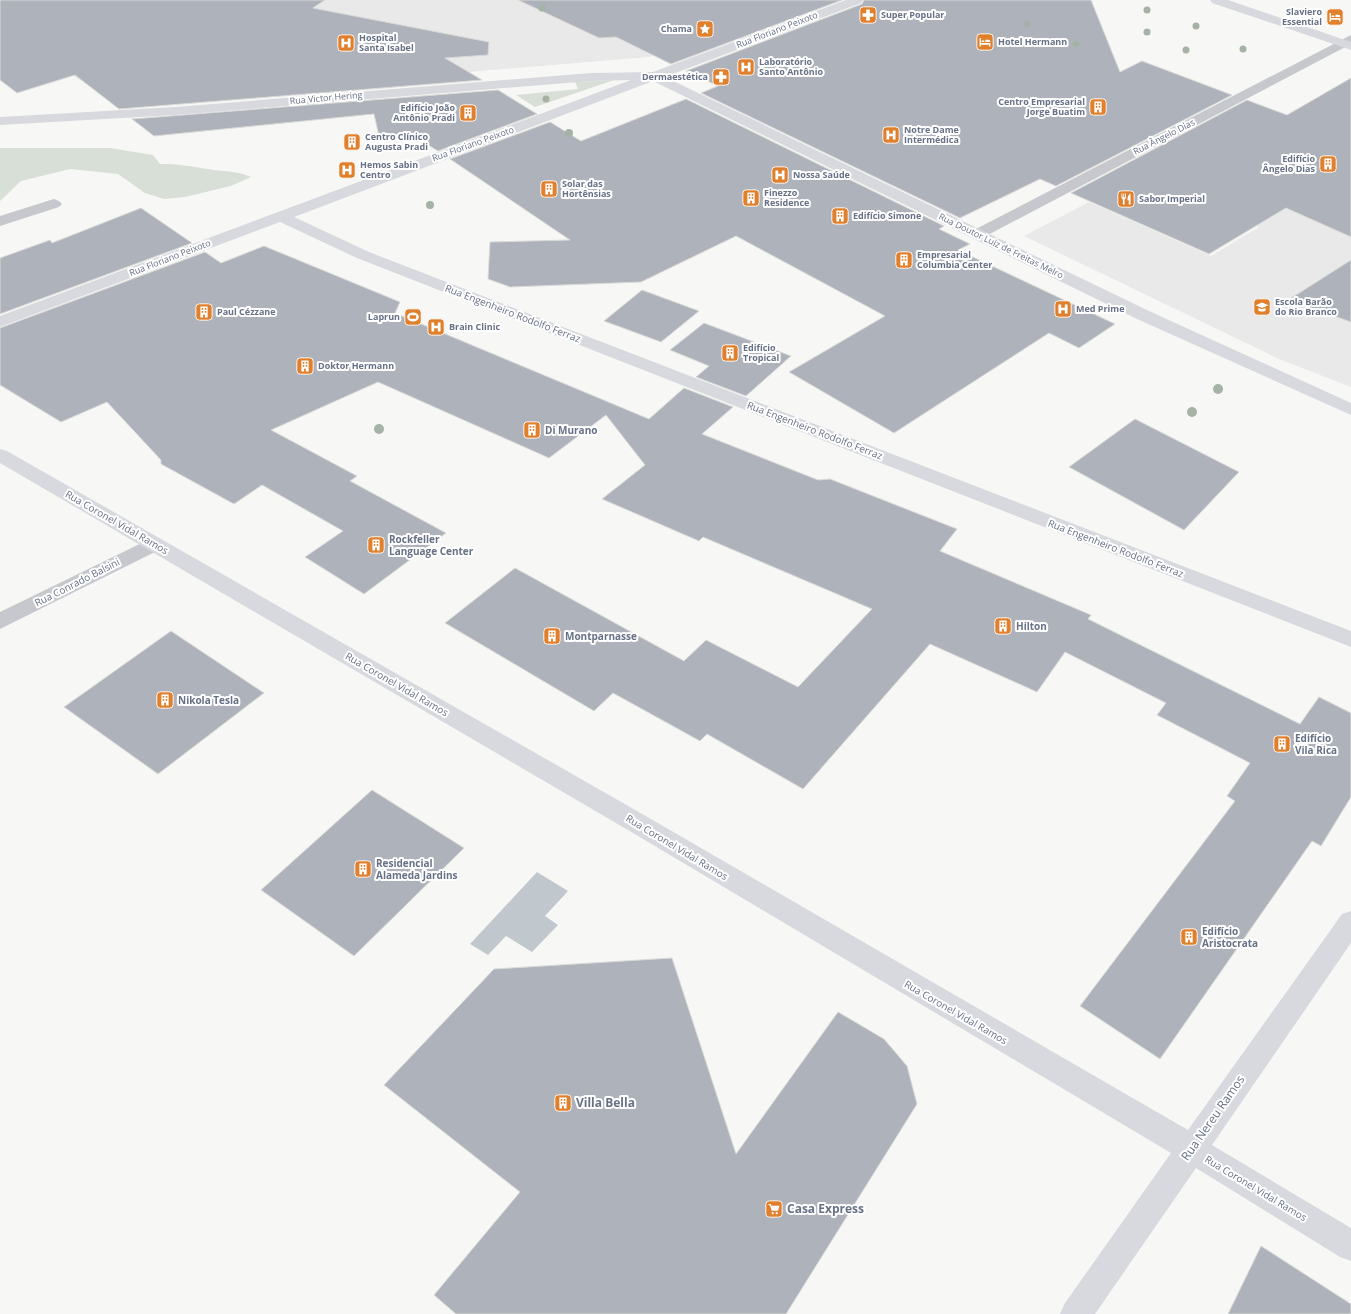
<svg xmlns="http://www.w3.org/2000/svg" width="1351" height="1314" viewBox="0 0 1351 1314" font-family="'Open Sans',sans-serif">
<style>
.built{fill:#e8e9e8}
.green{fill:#d8dfd6}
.water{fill:#c0c8ce}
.building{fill:#aeb3bb;stroke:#d9dad8}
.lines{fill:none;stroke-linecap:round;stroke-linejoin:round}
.street{fill:#c6c8cd;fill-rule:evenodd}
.secondary{fill:#d8d9df;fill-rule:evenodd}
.primary{fill:#d8d9df;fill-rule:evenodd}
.tree{fill:#a5b2a5}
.labels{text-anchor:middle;stroke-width:4;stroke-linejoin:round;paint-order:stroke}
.far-poi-label{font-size:9px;font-weight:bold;fill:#677186;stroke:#fff;text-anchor:start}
.far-street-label{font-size:9px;fill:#677186;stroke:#fff}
.street-label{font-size:10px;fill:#677186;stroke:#fff}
.poi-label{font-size:10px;font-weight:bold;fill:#677186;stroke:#fff;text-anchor:start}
.near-poi-label{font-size:12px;font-weight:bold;fill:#677186;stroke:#fff;text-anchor:start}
.near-street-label{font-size:12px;fill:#677186;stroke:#fff}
</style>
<rect width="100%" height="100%" fill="#f7f8f5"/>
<g class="built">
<polygon points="0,0 713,0 759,20 649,57 117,101 44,59"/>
<polygon points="1162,182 1351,182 1351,387 1279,359 1024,236 1089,202 1211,256 1259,227"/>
</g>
<g class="green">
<polygon points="614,80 535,107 516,95 578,89 575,82"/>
<path d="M0,148H110L153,155L160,164C179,164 190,166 207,169C224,172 235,170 251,177L231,186L185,197L164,199L145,193L118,174L70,169L21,181L0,201Z"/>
</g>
<polygon class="water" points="537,872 568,891 545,916 558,925 532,952 506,936 488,955 470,944"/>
<g class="building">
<polygon points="0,0 325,0 313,8 489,42 488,55 445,58 482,80 119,109 75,75 17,93 0,80"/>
<polygon points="518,0 842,0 671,64 616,37 599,38"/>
<polygon points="864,0 1091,0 1120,72 1142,61 1232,95 1056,186 1040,179 960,218 701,93 718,86 686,71 862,4"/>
<polygon points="1351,78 1351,237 1286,208 1209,254 1071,193 1247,100 1287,115"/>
<polygon points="498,90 537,114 438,151 428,145 426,133 379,136 374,114 154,136 132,119"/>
<polygon points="686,99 944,226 939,229 970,244 958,250 1115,324 1079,348 1049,333 894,433 789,372 885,316 736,236 641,282 510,287 488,279 490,242 570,240 450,159 550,122 581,141"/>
<polygon points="141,208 192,243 0,314 0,258 50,240 52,243"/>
<polygon points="264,246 400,302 395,313 649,419 684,388 733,407 702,434 818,480 830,479 957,529 940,551 1091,615 1088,619 1300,724 1319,697 1351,713 1351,797 1321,846 1312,841 1160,1059 1080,1006 1235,801 1227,796 1250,763 1157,715 1166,703 1065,652 1037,692 930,644 803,789 707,734 700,741 613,693 594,711 445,623 515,568 684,661 706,640 798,687 872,609 703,537 699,541 602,499 645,465 606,415 549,458 378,382 271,430 357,476 350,481 446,533 364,594 305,557 343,531 262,485 234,504 161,464 161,460 107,402 61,422 0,385 0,328 205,252 221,263"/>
<polygon points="1351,260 1351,322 1288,300"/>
<polygon points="642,290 699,311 661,342 604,321"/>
<polygon points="704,323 791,356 746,396 696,377 709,366 670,350"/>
<polygon points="1135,419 1239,472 1184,530 1069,467"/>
<polygon points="171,631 264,693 158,774 64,707"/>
<polygon points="372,790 464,848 354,956 261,890"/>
<polygon points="672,958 736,1154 838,1012 884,1039 907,1066 917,1104 786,1314 456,1314 434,1295 520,1192 384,1085 494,969"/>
<polygon points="1261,1246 1351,1304 1351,1314 1228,1314"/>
</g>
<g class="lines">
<g class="street">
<polygon points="1351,35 1351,44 984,237 972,237 970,234 972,231"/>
<polygon points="54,199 59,201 62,204 59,207 0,226 0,216"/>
<polygon points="154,537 161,539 164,544 161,549 0,629 0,612"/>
</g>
<g class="secondary">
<polygon points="846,0 863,0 861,3 665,77 1149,311 1351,403 1351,415 1137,319 653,81 294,217 369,252 1351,631 1351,647 357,258 280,222 0,327 0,316 631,80 591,81 175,115 0,125 0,117 175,107 591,73 653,72"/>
<polygon points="0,449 7,451 651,819 1188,1130 1342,914 1351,911 1351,943 1212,1145 1351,1228 1351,1261 1340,1257 1196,1168 1095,1314 1060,1314 1065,1303 1171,1153 633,833 0,463"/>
</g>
<polygon class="primary" points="1210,0 1228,0 1351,42 1351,50 1212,3"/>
</g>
<g class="tree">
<circle cx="542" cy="8" r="3.5"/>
<circle cx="1147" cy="10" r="3.5"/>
<circle cx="1027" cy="24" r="3.5"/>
<circle cx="1196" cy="26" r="3.5"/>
<circle cx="1147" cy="32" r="3.5"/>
<circle cx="1076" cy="44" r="3.5"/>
<circle cx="1243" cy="49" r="3.5"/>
<circle cx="1186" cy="50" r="3.5"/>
<circle cx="546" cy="99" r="3.5"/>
<circle cx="569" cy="133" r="4"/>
<circle cx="430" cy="205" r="4"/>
<circle cx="1218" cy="389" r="5"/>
<circle cx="1192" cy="412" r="5"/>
<circle cx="379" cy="429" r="5"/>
</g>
<defs>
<symbol id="pharmacy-square" viewBox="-11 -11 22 22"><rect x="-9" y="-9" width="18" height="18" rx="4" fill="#e0802d" stroke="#fff"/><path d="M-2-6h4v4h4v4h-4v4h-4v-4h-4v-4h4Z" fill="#fff"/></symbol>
<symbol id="hotel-square" viewBox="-11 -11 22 22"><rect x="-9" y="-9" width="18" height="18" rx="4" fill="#e0802d" stroke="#fff"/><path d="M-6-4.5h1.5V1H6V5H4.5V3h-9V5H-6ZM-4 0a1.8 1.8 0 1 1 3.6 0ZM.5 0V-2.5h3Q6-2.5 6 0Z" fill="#fff"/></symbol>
<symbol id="sight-square" viewBox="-11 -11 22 22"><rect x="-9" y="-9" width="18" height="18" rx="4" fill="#e0802d" stroke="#fff"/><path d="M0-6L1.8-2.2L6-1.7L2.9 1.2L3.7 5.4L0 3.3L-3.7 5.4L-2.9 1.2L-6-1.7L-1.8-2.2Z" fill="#fff"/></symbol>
<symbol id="hospital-square" viewBox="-11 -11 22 22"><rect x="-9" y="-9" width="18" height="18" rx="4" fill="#e0802d" stroke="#fff"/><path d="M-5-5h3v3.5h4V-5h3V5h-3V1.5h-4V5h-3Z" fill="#fff"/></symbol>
<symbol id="building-square" viewBox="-11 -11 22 22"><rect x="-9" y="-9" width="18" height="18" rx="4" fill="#e0802d" stroke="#fff"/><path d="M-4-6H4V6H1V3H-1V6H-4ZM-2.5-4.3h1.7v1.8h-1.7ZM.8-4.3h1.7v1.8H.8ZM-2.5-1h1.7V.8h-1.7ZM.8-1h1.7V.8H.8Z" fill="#fff"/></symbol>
<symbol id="restaurant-square" viewBox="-11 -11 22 22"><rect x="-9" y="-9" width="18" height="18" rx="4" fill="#e0802d" stroke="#fff"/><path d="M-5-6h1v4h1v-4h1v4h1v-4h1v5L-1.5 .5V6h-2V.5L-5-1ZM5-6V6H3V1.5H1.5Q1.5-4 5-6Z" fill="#fff"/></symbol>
<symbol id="school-square" viewBox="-11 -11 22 22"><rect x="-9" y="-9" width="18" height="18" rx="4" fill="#e0802d" stroke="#fff"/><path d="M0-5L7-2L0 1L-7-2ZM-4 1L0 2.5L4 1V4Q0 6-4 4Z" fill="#fff"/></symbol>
<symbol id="stadium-square" viewBox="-11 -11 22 22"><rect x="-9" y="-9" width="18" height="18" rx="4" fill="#e0802d" stroke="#fff"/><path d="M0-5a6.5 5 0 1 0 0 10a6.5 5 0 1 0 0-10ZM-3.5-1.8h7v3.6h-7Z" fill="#fff"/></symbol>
<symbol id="supermarket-square" viewBox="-11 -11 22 22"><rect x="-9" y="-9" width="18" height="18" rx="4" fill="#e0802d" stroke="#fff"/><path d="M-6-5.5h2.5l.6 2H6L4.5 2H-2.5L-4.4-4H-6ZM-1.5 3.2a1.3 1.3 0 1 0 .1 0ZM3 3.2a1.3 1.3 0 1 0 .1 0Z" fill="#fff"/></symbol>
</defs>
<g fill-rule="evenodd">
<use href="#pharmacy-square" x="858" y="5" width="20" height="20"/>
<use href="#hotel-square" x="1325" y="7" width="20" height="20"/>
<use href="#sight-square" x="695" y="19" width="20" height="20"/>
<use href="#hotel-square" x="975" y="32" width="20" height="20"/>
<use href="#hospital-square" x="336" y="33" width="20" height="20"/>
<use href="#hospital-square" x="736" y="57" width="20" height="20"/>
<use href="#pharmacy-square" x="711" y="67" width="20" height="20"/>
<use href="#building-square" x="1088" y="97" width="20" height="20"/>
<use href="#building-square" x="458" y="103" width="20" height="20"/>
<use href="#hospital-square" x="881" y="125" width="20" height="20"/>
<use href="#building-square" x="342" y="132" width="20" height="20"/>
<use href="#building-square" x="1318" y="154" width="20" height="20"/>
<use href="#hospital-square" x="337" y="160" width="20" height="20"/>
<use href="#hospital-square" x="770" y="165" width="20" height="20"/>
<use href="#building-square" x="539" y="179" width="20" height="20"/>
<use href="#building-square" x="741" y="188" width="20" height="20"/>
<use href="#restaurant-square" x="1116" y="189" width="20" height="20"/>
<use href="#building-square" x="830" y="206" width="20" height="20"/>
<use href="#building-square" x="894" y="250" width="20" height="20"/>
<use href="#school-square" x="1252" y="297" width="20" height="20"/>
<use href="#hospital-square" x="1053" y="299" width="20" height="20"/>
<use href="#building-square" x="194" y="302" width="20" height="20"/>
<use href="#stadium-square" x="403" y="307" width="20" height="20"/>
<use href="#hospital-square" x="426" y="317" width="20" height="20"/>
<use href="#building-square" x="720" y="343" width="20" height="20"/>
<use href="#building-square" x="295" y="356" width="20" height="20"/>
<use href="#building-square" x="522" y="420" width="20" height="20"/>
<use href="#building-square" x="366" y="535" width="20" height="20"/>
<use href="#building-square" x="993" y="616" width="20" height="20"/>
<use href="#building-square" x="542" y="626" width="20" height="20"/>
<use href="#building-square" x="155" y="690" width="20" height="20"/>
<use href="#building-square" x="1272" y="734" width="20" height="20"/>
<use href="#building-square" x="353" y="859" width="20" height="20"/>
<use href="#building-square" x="1179" y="927" width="20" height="20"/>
<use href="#building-square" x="553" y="1093" width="20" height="20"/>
<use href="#supermarket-square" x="764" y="1199" width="20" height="20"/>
</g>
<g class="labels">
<g class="far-poi-label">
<text x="1322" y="15" text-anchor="end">Slaviero<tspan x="1322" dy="10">Essential</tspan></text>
<text x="881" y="18">Super Popular</text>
<text x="692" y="32" text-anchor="end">Chama</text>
<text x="359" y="41">Hospital<tspan x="359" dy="10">Santa Isabel</tspan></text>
<text x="998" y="45">Hotel Hermann</text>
<text x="759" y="65">Laboratório<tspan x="759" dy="10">Santo Antônio</tspan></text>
<text x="708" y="80" text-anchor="end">Dermaestética</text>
<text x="1085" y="105" text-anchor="end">Centro Empresarial<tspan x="1085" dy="10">Jorge Buatim</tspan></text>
<text x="455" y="111" text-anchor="end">Edifício João<tspan x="455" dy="10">Antônio Pradi</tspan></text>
<text x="904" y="133">Notre Dame<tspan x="904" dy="10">Intermédica</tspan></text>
<text x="365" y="140">Centro Clínico<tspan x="365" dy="10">Augusta Pradi</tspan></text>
<text x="1315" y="162" text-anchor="end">Edifício<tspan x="1315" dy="10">Ângelo Dias</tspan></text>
<text x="360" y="168">Hemos Sabin<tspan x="360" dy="10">Centro</tspan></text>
<text x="793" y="178">Nossa Saúde</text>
<text x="562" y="187">Solar das<tspan x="562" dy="10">Hortênsias</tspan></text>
<text x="764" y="196">Finezzo<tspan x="764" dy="10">Residence</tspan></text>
<text x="1139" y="202">Sabor Imperial</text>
<text x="853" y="219">Edifício Simone</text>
<text x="917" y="258">Empresarial<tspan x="917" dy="10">Columbia Center</tspan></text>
<text x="1275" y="305">Escola Barão<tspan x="1275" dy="10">do Rio Branco</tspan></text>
<text x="1076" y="312">Med Prime</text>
<text x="217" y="315">Paul Cézzane</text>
<text x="400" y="320" text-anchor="end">Laprun</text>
<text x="449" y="330">Brain Clinic</text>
<text x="743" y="351">Edifício<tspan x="743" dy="10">Tropical</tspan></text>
<text x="318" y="369">Doktor Hermann</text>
</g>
<g class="far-street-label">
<text transform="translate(777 30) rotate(-21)" y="3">Rua Floriano Peixoto</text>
<text transform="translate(326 98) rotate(-5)" y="3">Rua Victor Hering</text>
<text transform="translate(1164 137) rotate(-27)" y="3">Rua Ângelo Dias</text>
<text transform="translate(473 144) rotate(-20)" y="3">Rua Floriano Peixoto</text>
<text transform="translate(1001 246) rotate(26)" y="3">Rua Doutor Luiz de Freitas Melro</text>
<text transform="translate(170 258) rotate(-21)" y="3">Rua Floriano Peixoto</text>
</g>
<g class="street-label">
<text transform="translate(513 313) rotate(21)" y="4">Rua Engenheiro Rodolfo Ferraz</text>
<text transform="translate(815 430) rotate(21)" y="4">Rua Engenheiro Rodolfo Ferraz</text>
<text transform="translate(117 522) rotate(30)" y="4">Rua Coronel Vidal Ramos</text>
<text transform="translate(1116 548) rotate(21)" y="4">Rua Engenheiro Rodolfo Ferraz</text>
<text transform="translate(77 582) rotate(-27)" y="4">Rua Conrado Balsini</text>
<text transform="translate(397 684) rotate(30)" y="4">Rua Coronel Vidal Ramos</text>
<text transform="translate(677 847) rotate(31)" y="4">Rua Coronel Vidal Ramos</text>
<text transform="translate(956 1012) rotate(30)" y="4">Rua Coronel Vidal Ramos</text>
<text transform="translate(1256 1188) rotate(31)" y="4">Rua Coronel Vidal Ramos</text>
</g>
<g class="poi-label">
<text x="545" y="434">Di Murano</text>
<text x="389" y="543">Rockfeller<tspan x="389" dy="12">Language Center</tspan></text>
<text x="1016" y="630">Hilton</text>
<text x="565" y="640">Montparnasse</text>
<text x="178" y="704">Nikola Tesla</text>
<text x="1295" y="742">Edifício<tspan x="1295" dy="12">Vila Rica</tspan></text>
<text x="376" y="867">Residencial<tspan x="376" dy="12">Alameda Jardins</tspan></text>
<text x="1202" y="935">Edifício<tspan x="1202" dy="12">Aristocrata</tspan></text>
</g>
<g class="near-poi-label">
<text x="576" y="1107">Villa Bella</text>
<text x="787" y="1213">Casa Express</text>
</g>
<g class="near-street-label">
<text transform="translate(1213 1118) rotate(-55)" y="4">Rua Nereu Ramos</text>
</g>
</g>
</svg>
